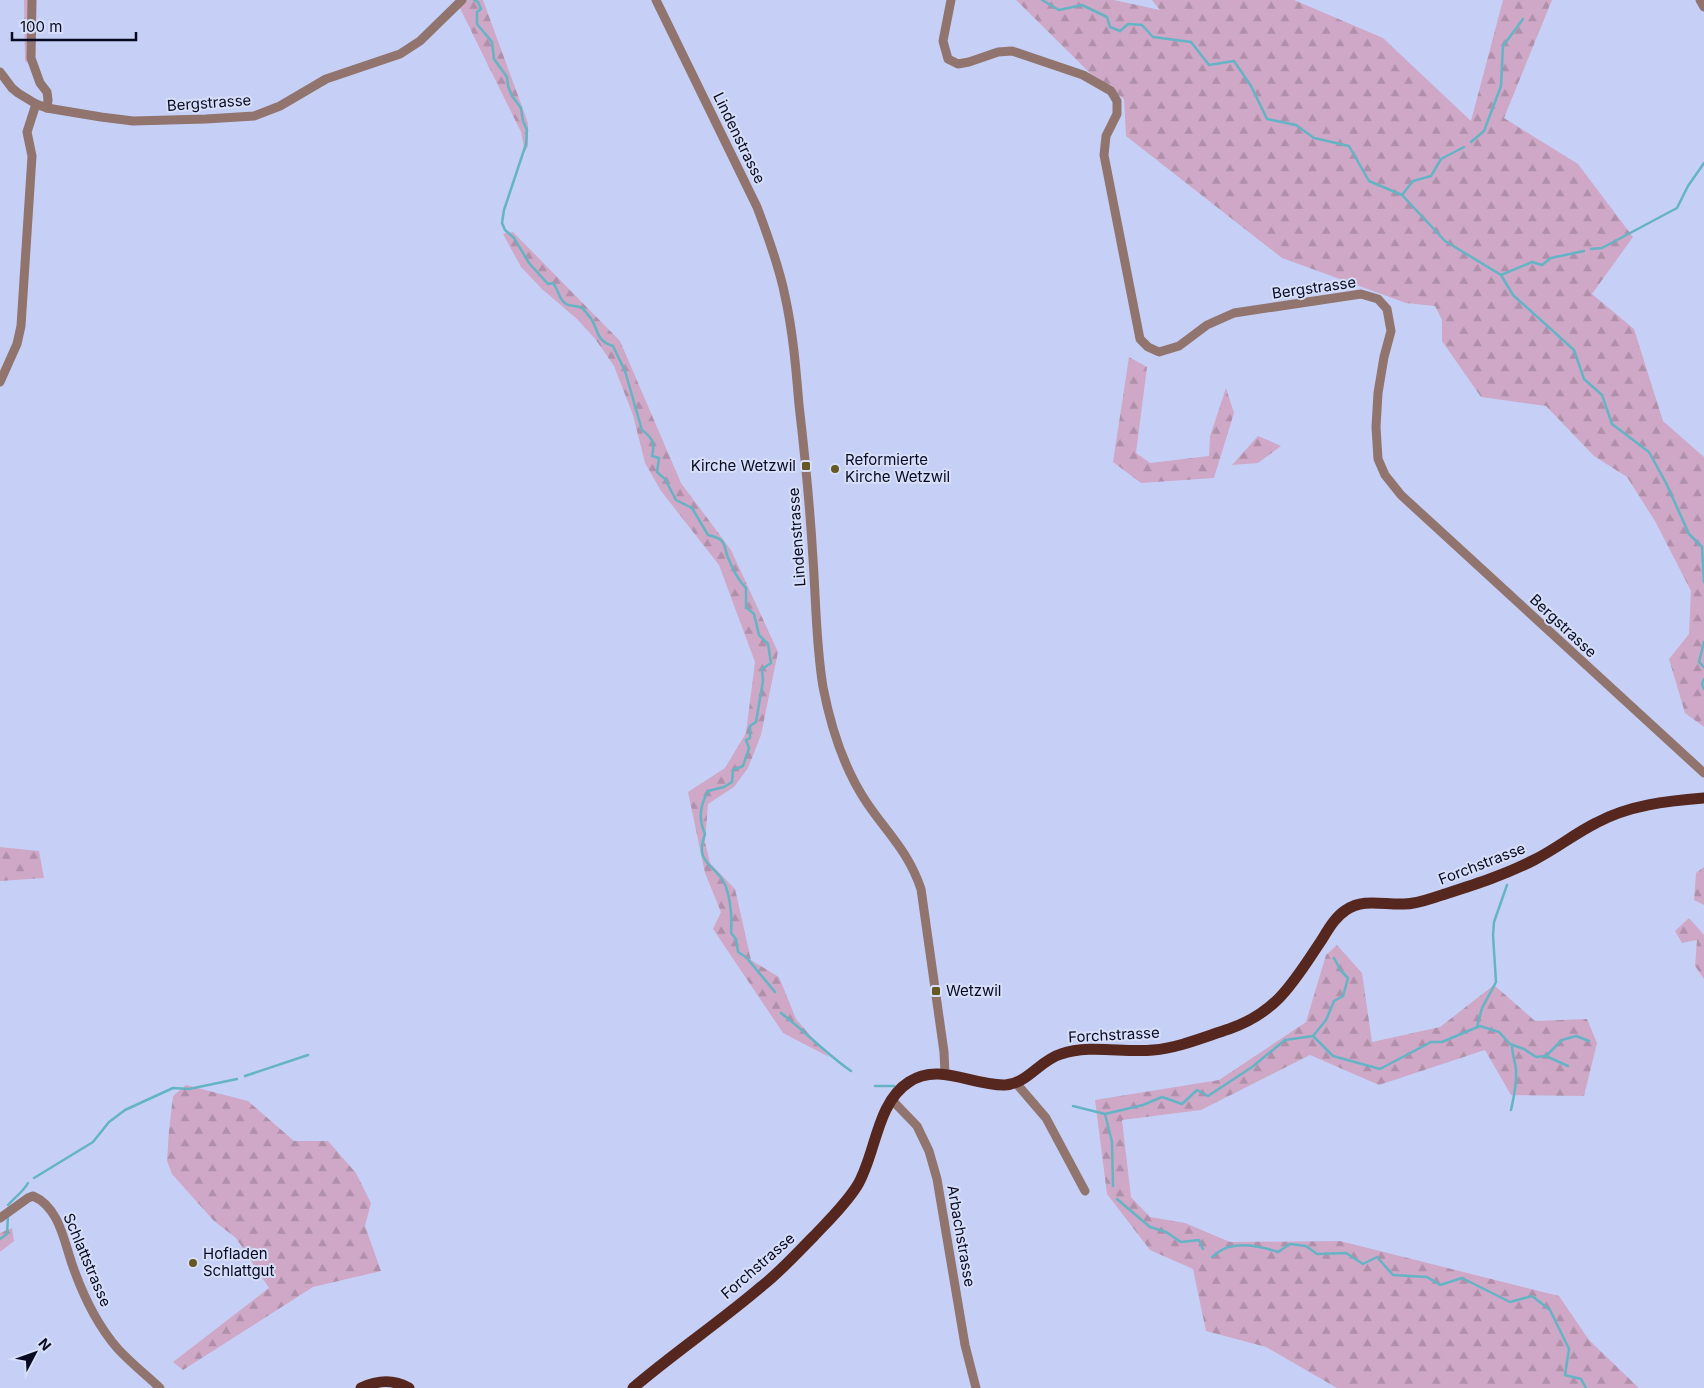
<svg xmlns="http://www.w3.org/2000/svg" width="1704" height="1388" viewBox="0 0 1704 1388" font-family="Inter,sans-serif">
<style>
.grass{fill:url(#grass-tufts)}
.forest{fill:url(#forest-firs)}
.lines{fill:none;stroke-linecap:round;stroke-linejoin:round}
.stream{stroke:#64b4c5;stroke-width:2.5}
.minor{stroke:#90746d;stroke-width:9}
.major{stroke:#55271e;stroke-width:11}
.poi-dot{fill:#665825;stroke:#d7def8;stroke-width:2}
.labels{text-anchor:middle;stroke-width:4;stroke-linejoin:round;paint-order:stroke}
.street-label{font-size:15px;fill:#070a20;stroke:#d7def8}
.poi-label{font-size:15px;fill:#070a20;stroke:#d7def8;text-anchor:start}
</style>
<defs>
<pattern id="grass-tufts" width="24" height="20" patternUnits="userSpaceOnUse" patternTransform="scale(1.25)"><rect width="24" height="20" fill="#cea8c6"/><path d="M3 7l-1-3M5 7V3M7 7l1-3M15 17l-1-3M17 17v-4M19 17l1-3" fill="none" stroke="#af8faa"/></pattern>
<pattern id="forest-firs" width="22" height="20" patternUnits="userSpaceOnUse" patternTransform="scale(1.25)"><rect width="22" height="20" fill="#cea8c6"/><path d="M5 1l3.5 6h-7zM16 11l3.5 6h-7z" fill="#af8faa"/></pattern>
</defs>
<rect width="100%" height="100%" fill="#c6d0f7"/>
<polygon class="grass" points="24,0 29,0 28,63 25,61"/>
<g class="forest">
<polygon points="456,0 483,0 528,123 528,146 525,151 521,132"/>
<polygon points="1016,0 1114,0 1160,10 1152,0 1294,0 1383,38 1471,121 1503,0 1552,0 1504,118 1578,164 1633,237 1592,294 1634,329 1663,421 1704,457 1704,727 1685,713 1669,659 1689,634 1691,591 1655,521 1627,477 1594,456 1546,406 1481,397 1442,341 1442,320 1435,306 1406,303 1282,258 1126,136 1124,99 1095,78"/>
<polygon points="513,232 620,341 681,483 731,550 778,652 761,735 748,768 734,787 708,804 705,842 710,863 735,889 751,960 779,977 796,1019 829,1057 783,1033 713,929 721,912 705,873 688,792 725,768 746,733 755,662 719,565 661,491 645,463 633,415 614,366 596,340 577,319 542,289 521,267 503,234"/>
<polygon points="1129,357 1147,367 1136,453 1150,463 1209,456 1210,436 1226,388 1234,413 1214,478 1141,483 1113,462"/>
<polygon points="1258,436 1281,446 1258,463 1232,465"/>
<polygon points="0,847 39,851 44,878 0,881"/>
<polygon points="1704,867 1704,905 1694,900 1696,873"/>
<polygon points="1689,918 1704,935 1704,979 1695,966 1697,940 1682,943 1675,931"/>
<polygon points="1337,945 1362,973 1372,1042 1440,1027 1494,985 1535,1021 1587,1019 1597,1043 1584,1096 1511,1095 1485,1050 1379,1085 1310,1055 1201,1110 1122,1120 1131,1197 1150,1217 1185,1223 1230,1242 1340,1241 1559,1296 1589,1340 1639,1388 1337,1388 1266,1347 1206,1331 1193,1269 1150,1250 1107,1194 1095,1100 1219,1080 1306,1022 1326,955"/>
<polygon points="186,1085 248,1101 294,1141 328,1141 356,1173 371,1203 365,1226 381,1271 313,1287 183,1370 173,1362 269,1288 236,1238 214,1221 172,1174 167,1161 169,1130 173,1096"/>
<polygon points="12,1228 14,1241 0,1252 0,1233"/>
</g>
<g class="lines">
<g class="stream">
<path d="M474,0L478,2L481,9L477,12V24L492,42L494,59L507,77L508,86L512,96L521,108L523,121L527,130L526,144L504,210L502,223L505,230L514,238L529,263L548,284L553,283C558,289 558,295 562,300C567,307 573,305 580,307C583,308 586,312 588,315C600,327 593,340 613,346L625,371L642,430C653,438 655,444 652,456L659,458L657,472L665,479L676,500L692,508L708,535C729,540 722,545 729,560C733,570 739,581 746,588V607L754,614L759,635L768,644L771,663L762,669L763,681L756,722L750,726V738L746,740L749,748L743,766L733,770L732,782L724,787L708,791C700,806 698,818 705,834C693,866 718,864 726,887C731,902 732,918 731,933L736,939L738,952L746,957L775,992"/>
<polyline points="1042,0 1059,10 1082,5 1107,17 1110,27 1120,31 1128,24 1142,25 1153,37 1191,42 1209,65 1234,61 1251,86 1267,119 1296,125 1314,138 1349,146 1369,181 1402,195 1445,241 1501,275 1513,295 1574,350 1584,379 1602,395 1612,424 1649,452 1666,483 1689,534 1702,547 1704,582"/>
<polyline points="1471,142 1484,131 1501,86 1503,46 1523,19"/>
<polyline points="1402,195 1413,181 1431,176 1441,159 1464,147"/>
<polyline points="1591,249 1602,248 1677,208 1688,186 1704,163"/>
<polyline points="1501,275 1532,262 1542,265 1551,258 1584,251"/>
<polyline points="1704,642 1699,662 1704,667"/>
<polyline points="1704,679 1702,684 1704,689"/>
<path d="M781,1013C805,1031 826,1054 851,1071"/>
<polyline points="1477,1027 1482,1008 1496,982 1493,935 1494,922 1507,885"/>
<polyline points="1313,1036 1326,1020 1334,1001 1343,996 1348,978 1341,971 1334,958"/>
<polyline points="1546,1056 1568,1066"/>
<polyline points="245,1076 308,1055"/>
<polyline points="875,1086 894,1086"/>
<polyline points="1073,1106 1105,1114 1143,1105 1162,1097 1182,1104 1197,1090 1208,1096 1252,1067 1285,1040 1313,1036 1333,1056 1380,1069 1431,1042 1442,1042 1480,1026 1499,1032 1510,1044 1524,1049 1536,1057 1546,1056 1562,1040 1576,1036 1589,1041"/>
<path d="M1511,1110C1514,1097 1517,1083 1516,1069C1515,1061 1512,1054 1512,1045"/>
<polyline points="1105,1114 1112,1142 1113,1186"/>
<polyline points="34,1178 93,1142 109,1122 125,1110 173,1088 189,1089 237,1079"/>
<polyline points="1117,1199 1150,1227 1166,1232 1181,1242 1199,1240 1203,1249"/>
<path d="M8,1205C15,1197 23,1192 28,1183"/>
<polyline points="0,1239 7,1234 8,1216"/>
<path d="M1212,1257C1217,1253 1223,1248 1229,1247C1244,1243 1263,1247 1278,1252L1290,1244L1306,1246L1317,1254L1346,1253L1363,1264L1377,1257L1393,1275L1427,1277L1440,1285L1462,1278L1510,1302L1532,1296L1550,1310L1569,1349L1565,1375L1581,1379L1586,1388"/>
</g>
<g class="minor">
<polyline points="32,0 31,58 40,83 47,92 48,100 47,108"/>
<path d="M656,0L757,207C768,236 779,266 785,296C793,332 796,369 799,405C805,456 810,508 813,559C816,602 816,645 823,687C831,728 844,769 867,803C888,834 908,851 921,889L944,1052L945,1074"/>
<polyline points="951,0 943,41 948,59 958,64 969,62 998,52 1012,51 1083,75 1111,91 1117,101 1117,114 1106,136 1104,155 1140,339 1148,347 1159,352 1179,346 1207,325 1234,313 1361,294 1378,299 1387,309 1391,331 1384,357 1378,393 1376,427 1378,459 1385,475 1401,495 1704,773"/>
<polyline points="1700,0 1704,7"/>
<polyline points="0,72 12,88 18,93 36,104 47,108 101,117 133,121 206,119 254,116 280,106 326,79 400,54 420,41 462,0"/>
<polyline points="0,382 17,344 21,326 32,156 27,132 36,104"/>
<polyline points="1016,1083 1046,1118 1085,1191"/>
<polyline points="892,1100 917,1126 929,1151 937,1179 965,1345 976,1388"/>
<path d="M0,1218L28,1198L33,1196C59,1207 64,1241 72,1264C82,1293 97,1325 118,1349C131,1363 146,1375 160,1388"/>
</g>
<g class="major">
<path d="M361,1388C378,1380 393,1379 409,1388"/>
<path d="M633,1388C675,1352 720,1322 762,1286C781,1271 797,1253 814,1236C829,1220 845,1205 857,1186C876,1155 876,1103 909,1082C939,1062 972,1086 1005,1085C1027,1084 1040,1060 1061,1054C1090,1044 1123,1053 1153,1050C1178,1048 1204,1037 1229,1029C1278,1012 1294,981 1321,941C1328,930 1335,917 1346,910C1363,898 1384,905 1404,904C1417,904 1429,899 1442,895C1473,885 1505,875 1534,860C1556,849 1574,834 1596,823C1629,805 1667,801 1704,798"/>
</g>
</g>
<g class="poi-dot">
<rect x="801" y="461" width="10" height="10" rx="2.5"/>
<circle cx="835" cy="469" r="5"/>
<rect x="931" y="986" width="10" height="10" rx="2.5"/>
<circle cx="193" cy="1263" r="5"/>
</g>
<g class="labels">
<g class="street-label">
<text transform="translate(209 103) rotate(-4)" y="5">Bergstrasse</text>
<text transform="translate(739 138) rotate(64)" y="5">Lindenstrasse</text>
<text transform="translate(1314 288) rotate(-8)" y="5">Bergstrasse</text>
<text transform="translate(797 537) rotate(-94)" y="5">Lindenstrasse</text>
<text transform="translate(1563 626) rotate(43)" y="5">Bergstrasse</text>
<text transform="translate(1482 864) rotate(-21)" y="5">Forchstrasse</text>
<text transform="translate(1114 1035) rotate(-3)" y="5">Forchstrasse</text>
<text transform="translate(961 1236) rotate(80)" y="5">Arbachstrasse</text>
<text transform="translate(87 1260) rotate(67)" y="5">Schlattstrasse</text>
<text transform="translate(758 1266) rotate(-41)" y="5">Forchstrasse</text>
</g>
<g class="poi-label">
<text x="845" y="465">Reformierte<tspan x="845" dy="17">Kirche Wetzwil</tspan></text>
<text x="796" y="471" text-anchor="end">Kirche Wetzwil</text>
<text x="946" y="996">Wetzwil</text>
<text x="203" y="1259">Hofladen<tspan x="203" dy="17">Schlattgut</tspan></text>
</g>
</g>
<g transform="translate(35 1353) rotate(49)" stroke="#d7def8" stroke-width="4" paint-order="stroke">
<path d="M0-4L9 19L0 12L-9 19Z" fill="#070a20"/>
<text y="-8" font-size="14" font-weight="bold" text-anchor="middle" fill="#070a20">N</text>
</g>
<path d="M12 32v8h124v-8" fill="none" stroke="#070a20" stroke-width="2.5"/>
<text x="20" y="32" font-size="15" fill="#070a20" stroke="#d7def8" stroke-width="4" paint-order="stroke">100 m</text>
</svg>
